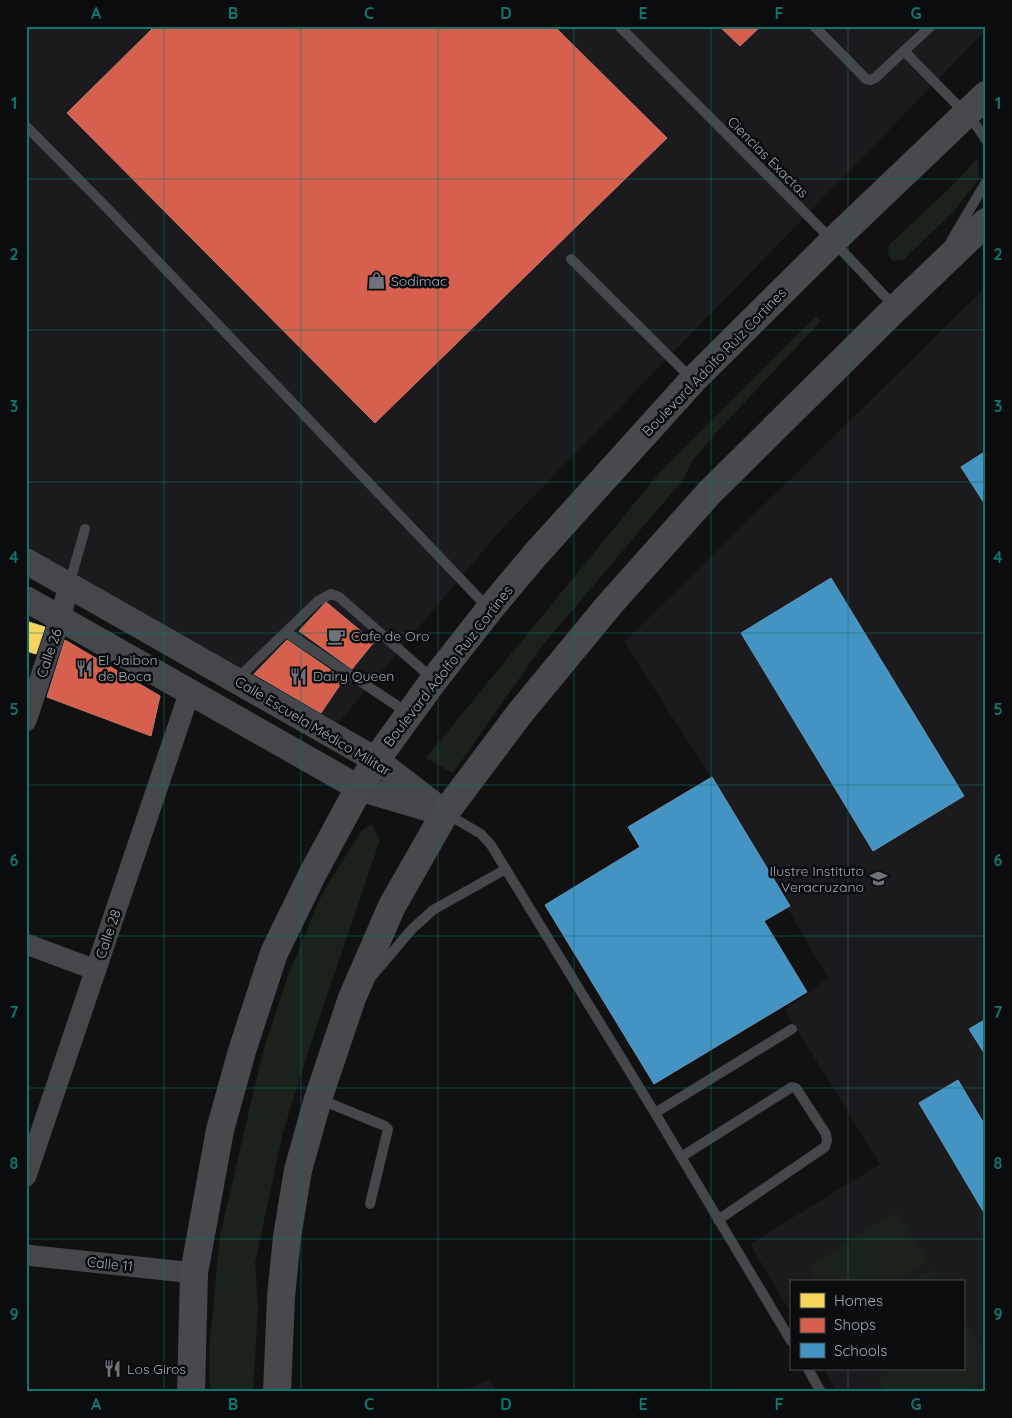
<svg xmlns="http://www.w3.org/2000/svg" width="1012" height="1418" viewBox="0 0 1012 1418" font-family="Quicksand,sans-serif">
<style>
.built{fill:#1b1b1d}
.green{fill:#1b221b}
.homes{fill:#f6d55c;stroke:#dcc876}
.shops{fill:#d6604d;stroke:#c6766c}
.schools{fill:#4393c3;stroke:#5f9abe}
.lines{fill:none;stroke-linecap:round;stroke-linejoin:round}
.service{stroke:#45474a;stroke-width:10}
.minor{stroke:#45474a;stroke-width:21}
.tertiary{stroke:#45474a;stroke-width:26}
.primary{stroke:#47494c;stroke-width:28}
.grid{fill:none;stroke:#0f766e;stroke-width:1;stroke-opacity:0.55}
.labels{text-anchor:middle;stroke-width:5;stroke-linejoin:round;paint-order:stroke}
.street-label{font-size:14px;fill:#a1a9b3;stroke:#0b0c0d}
.poi-label{font-size:14px;fill:#a1a9b3;stroke:#0b0c0d;text-anchor:start}
.neatline{fill:none;stroke:#0f766e;stroke-width:2}
.grid-label{font-size:16px;text-anchor:middle;font-weight:bold;fill:#0f766e}
</style>
<rect width="100%" height="100%" fill="#111"/>
<g class="built">
<polygon points="26,26 986,26 986,30 499,532 334,728 26,545"/>
<polygon points="986,287 986,1392 837,1392 824,1369 963,1369 963,1282 791,1282 791,1313 750,1244 880,1164 785,1010 828,978 713,780 624,642"/>
<polygon points="489,1379 497,1392 463,1392"/>
</g>
<g class="green">
<polygon points="978,158 979,178 955,210 903,260 893,261 888,255 889,245 955,183"/>
<polygon points="816,316 821,321 714,435 693,460 682,481 542,646 453,773 426,758 660,472"/>
<polygon points="372,825 380,840 316,1028 283,1132 255,1263 258,1308 253,1392 210,1392 209,1351 220,1236 262,1055 288,975 323,892 362,830"/>
<polygon points="896,1212 928,1261 895,1282 817,1282 808,1267"/>
<polygon points="931,1269 939,1282 910,1282"/>
<polygon points="967,1324 986,1354 986,1380 968,1392 886,1392 878,1379 894,1369 963,1369 963,1326"/>
</g>
<polygon class="homes" points="26,621 45,627 36,654 26,651"/>
<g class="shops">
<polygon points="155,26 554,26 667,138 375,423 67,113"/>
<polygon points="719,26 761,26 740,46"/>
<polygon points="326,602 374,642 352,669 299,631"/>
<polygon points="65,640 160,696 151,736 47,697"/>
<polygon points="287,640 344,679 321,713 254,674"/>
</g>
<g class="schools">
<polygon points="986,451 986,506 961,467"/>
<polygon points="831,578 964,796 873,851 741,633"/>
<polygon points="712,777 790,906 764,921 807,992 654,1084 545,905 640,847 628,827"/>
<polygon points="986,1019 986,1056 969,1029"/>
<polygon points="958,1080 986,1127 986,1216 919,1103"/>
</g>
<g class="lines">
<g class="service">
<polyline points="619,26 833,241 895,307"/>
<polyline points="814,26 866,79 871,80 875,78 904,51"/>
<polyline points="931,26 904,51 973,121 986,140"/>
<polyline points="26,126 107,208 489,609"/>
<polyline points="951,241 986,182"/>
<polyline points="571,259 692,379"/>
<polyline points="69,585 85,529"/>
<polyline points="286,632 408,713"/>
<polyline points="237,679 318,601 331,594 339,597 433,679"/>
<polyline points="447,814 481,834 491,845 655,1113"/>
<polyline points="373,975 412,929 433,910 506,869"/>
<polyline points="319,1099 385,1126 388,1129 370,1204"/>
<polyline points="681,1157 792,1087 796,1088 826,1134 827,1141 825,1147 718,1220"/>
<polyline points="791,1341 655,1113 792,1029"/>
<polyline points="808,1369 821,1392"/>
</g>
<g class="minor">
<polyline points="26,721 60,619 69,585"/>
<polyline points="26,944 96,970"/>
<polyline points="26,1176 190,691"/>
<polyline points="26,1255 194,1273"/>
</g>
<g class="tertiary">
<polyline points="26,561 376,760 445,813"/>
<polyline points="26,599 359,788 430,809"/>
</g>
<g class="primary">
<polyline points="191,1392 194,1273 220,1130 242,1051 274,953 313,873 359,788 376,760 434,680 489,610 535,555 693,380 833,241 986,95"/>
<polyline points="277,1392 281,1297 287,1237 298,1170 318,1099 352,998 392,906 445,813 520,713 610,604 709,493 896,308 986,222"/>
</g>
</g>
<path class="grid" d="M164,26V1392M301,26V1392M438,26V1392M574,26V1392M711,26V1392M848,26V1282M26,179H986M26,330H986M26,482H986M26,633H986M26,785H986M26,936H986M26,1088H986M26,1239H986M848,1369V1392"/>
<defs>
<symbol id="shop-bare" viewBox="-9 -9 18 18"><path d="M-5-2.5h2.3a2.7 3.5 0 0 1 5.4 0H5L5.5 6h-11ZM-1.5-2.5h3a1.5 2.3 0 0 0-3 0Z" fill="#6f747a" stroke="#0b0c0d" stroke-width="2.5" paint-order="stroke"/></symbol>
<symbol id="cafe-bare" viewBox="-9 -9 18 18"><path d="M-5.5-4.5H6V0H3Q3 3.5 0 3.5H-2.5Q-5.5 3.5-5.5 0ZM3-3.2v2h1.7v-2ZM-6 4.5H4V6H-6Z" fill="#6f747a" stroke="#0b0c0d" stroke-width="2.5" paint-order="stroke"/></symbol>
<symbol id="restaurant-bare" viewBox="-9 -9 18 18"><path d="M-5-6h1v4h1v-4h1v4h1v-4h1v5L-1.5 .5V6h-2V.5L-5-1ZM5-6V6H3V1.5H1.5Q1.5-4 5-6Z" fill="#6f747a" stroke="#0b0c0d" stroke-width="2.5" paint-order="stroke"/></symbol>
<symbol id="school-bare" viewBox="-9 -9 18 18"><path d="M0-5L7-2L0 1L-7-2ZM-4 1L0 2.5L4 1V4Q0 6-4 4Z" fill="#6f747a" stroke="#0b0c0d" stroke-width="2.5" paint-order="stroke"/></symbol>
</defs>
<g fill-rule="evenodd">
<use href="#shop-bare" x="364" y="268" width="25" height="25"/>
<use href="#cafe-bare" x="324" y="624" width="25" height="25"/>
<use href="#restaurant-bare" x="72" y="656" width="25" height="25"/>
<use href="#restaurant-bare" x="286" y="664" width="25" height="25"/>
<use href="#school-bare" x="866" y="866" width="25" height="25"/>
<use href="#restaurant-bare" x="100" y="1356" width="25" height="25"/>
</g>
<g class="labels">
<g class="street-label">
<text transform="translate(768 157) rotate(45)" y="5">Ciencias Exactas</text>
<text transform="translate(714 362) rotate(-46)" y="5">Boulevard Adolfo Ruiz Cortines</text>
<text transform="translate(49 653) rotate(-71)" y="5">Calle 26</text>
<text transform="translate(448 666) rotate(-52)" y="5">Boulevard Adolfo Ruiz Cortines</text>
<text transform="translate(313 726) rotate(31)" y="5">Calle Escuela Médico Militar</text>
<text transform="translate(108 934) rotate(-71)" y="5">Calle 28</text>
<text transform="translate(110 1264) rotate(6)" y="5">Calle 11</text>
</g>
<g class="poi-label">
<text x="391" y="286">Sodimac</text>
<text x="351" y="641">Cafe de Oro</text>
<text x="98" y="665">El Jaibon<tspan x="98" dy="16">de Boca</tspan></text>
<text x="313" y="681">Dairy Queen</text>
<text x="864" y="876" text-anchor="end">Ilustre Instituto<tspan x="864" dy="16">Veracruzano</tspan></text>
<text x="127" y="1374">Los Giros</text>
</g>
</g>
<rect width="1012" height="1418" fill="none" stroke="#0b0c0d" stroke-width="55"/>
<rect x="790" y="1280" width="175" height="90" fill="#0b0c0d" stroke="#474b4f"/>
<rect x="800" y="1293" width="25" height="15" fill="#f6d55c" stroke="#474b4f"/>
<text x="834" y="1306" font-size="15" fill="#a1a9b3">Homes</text>
<rect x="800" y="1318" width="25" height="15" fill="#d6604d" stroke="#474b4f"/>
<text x="834" y="1330" font-size="15" fill="#a1a9b3">Shops</text>
<rect x="800" y="1343" width="25" height="15" fill="#4393c3" stroke="#474b4f"/>
<text x="834" y="1356" font-size="15" fill="#a1a9b3">Schools</text>
<rect x="28" y="28" width="956" height="1362" class="neatline"/>
<g class="grid-label">
<text x="96" y="19">A</text>
<text x="233" y="19">B</text>
<text x="369" y="19">C</text>
<text x="506" y="19">D</text>
<text x="643" y="19">E</text>
<text x="779" y="19">F</text>
<text x="916" y="19">G</text>
<text x="14" y="109">1</text>
<text x="998" y="109">1</text>
<text x="14" y="260">2</text>
<text x="998" y="260">2</text>
<text x="14" y="412">3</text>
<text x="998" y="412">3</text>
<text x="14" y="563">4</text>
<text x="998" y="563">4</text>
<text x="14" y="715">5</text>
<text x="998" y="715">5</text>
<text x="14" y="866">6</text>
<text x="998" y="866">6</text>
<text x="14" y="1018">7</text>
<text x="998" y="1018">7</text>
<text x="14" y="1169">8</text>
<text x="998" y="1169">8</text>
<text x="14" y="1320">9</text>
<text x="998" y="1320">9</text>
<text x="96" y="1410">A</text>
<text x="233" y="1410">B</text>
<text x="369" y="1410">C</text>
<text x="506" y="1410">D</text>
<text x="643" y="1410">E</text>
<text x="779" y="1410">F</text>
<text x="916" y="1410">G</text>
</g>
</svg>
